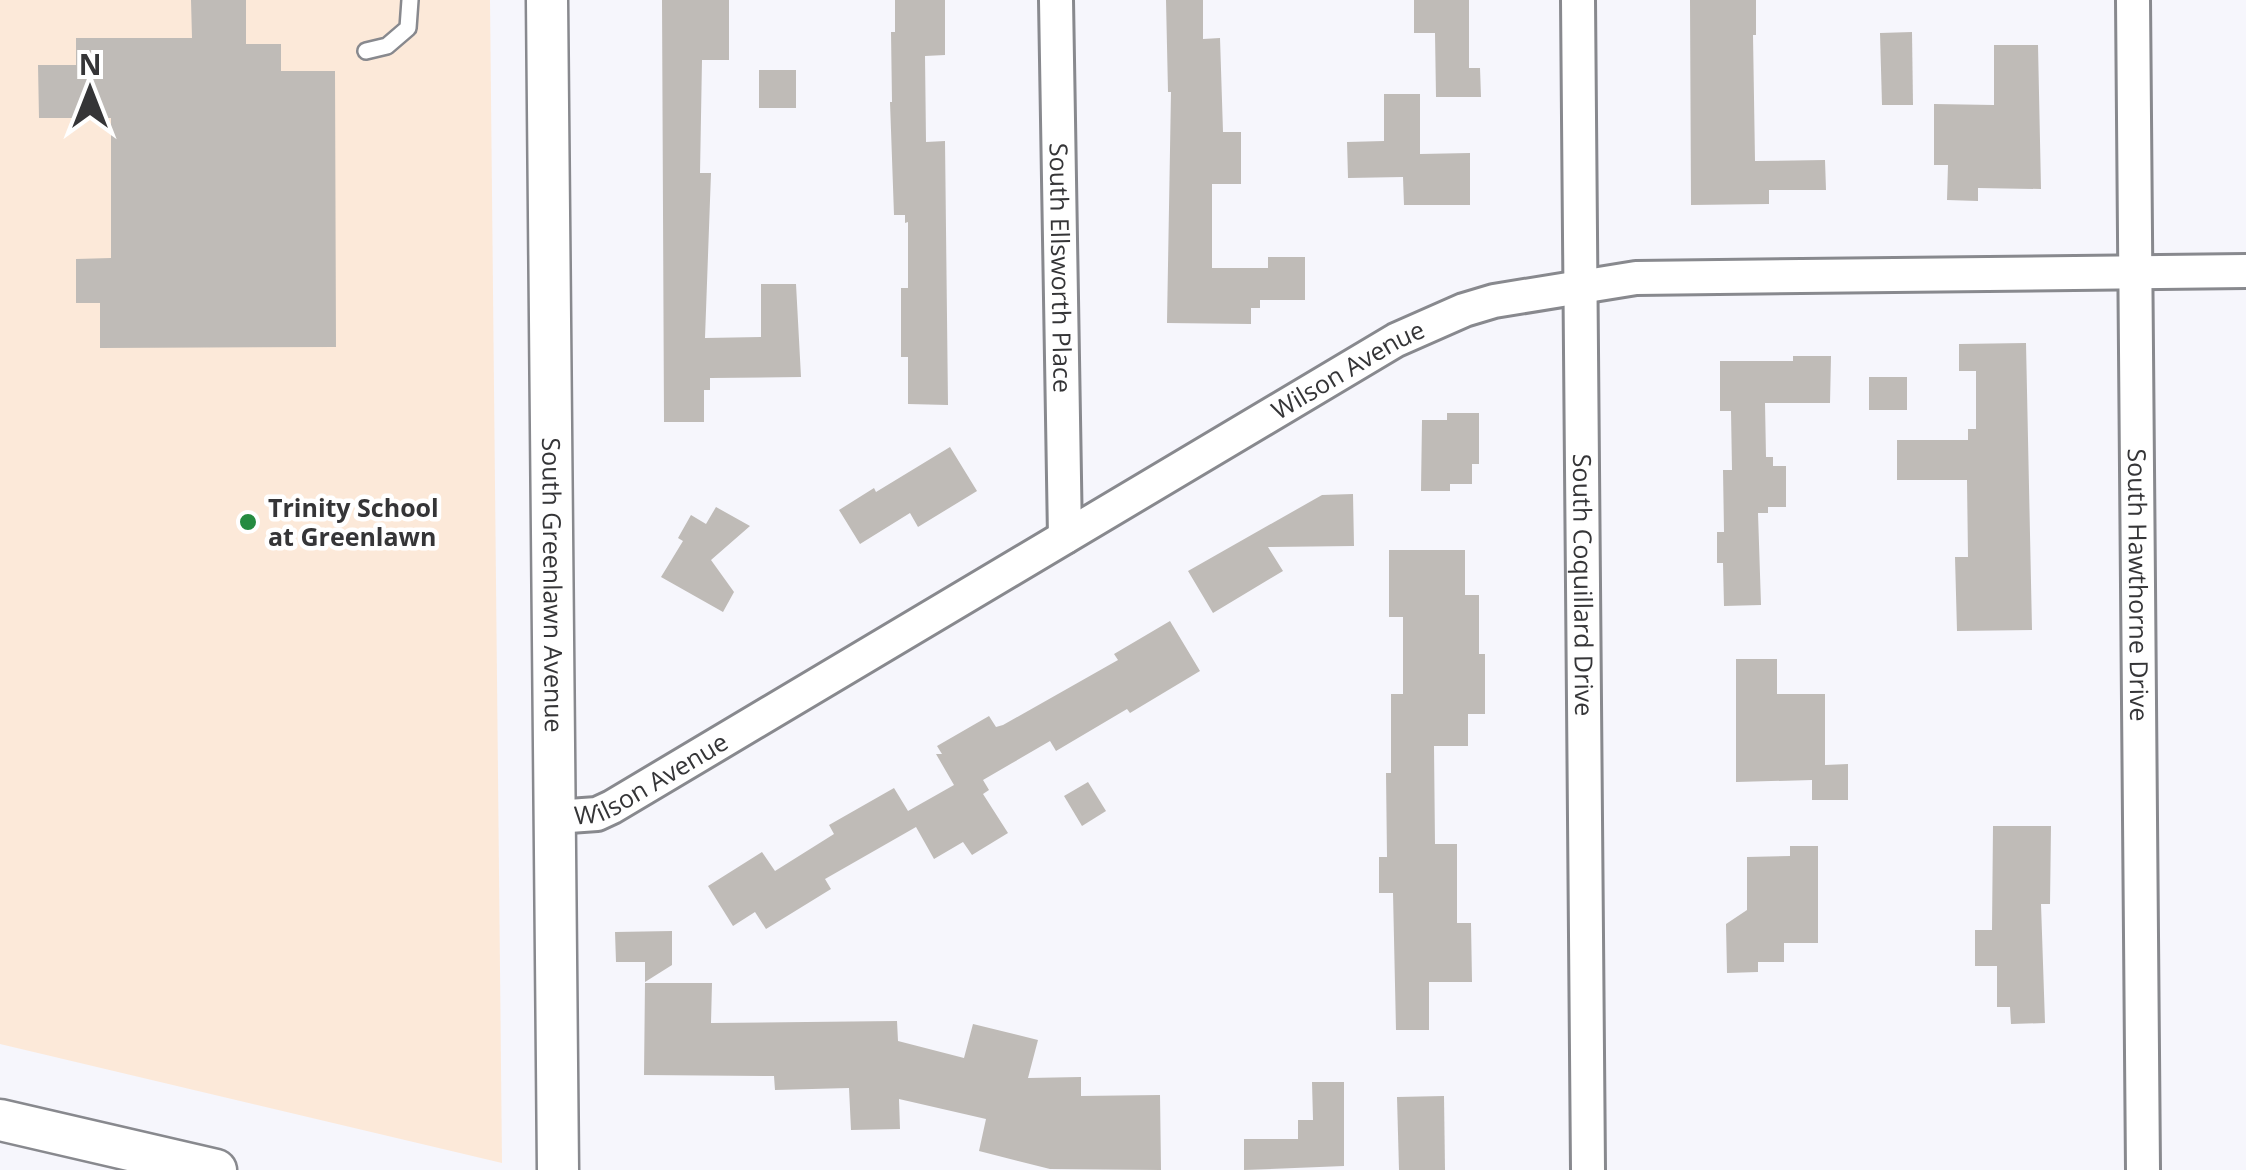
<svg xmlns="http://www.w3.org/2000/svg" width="2246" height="1170" viewBox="0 0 2246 1170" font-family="'Open Sans',sans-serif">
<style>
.education{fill:#fce9d9}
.building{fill:#bfbbb7}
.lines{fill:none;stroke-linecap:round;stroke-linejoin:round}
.service-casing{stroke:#88898e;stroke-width:20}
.minor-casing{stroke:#88898e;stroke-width:38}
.tertiary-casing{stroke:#88898e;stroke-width:45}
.service{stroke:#fff;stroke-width:15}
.minor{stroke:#fff;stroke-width:32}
.tertiary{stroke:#fff;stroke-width:40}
.poi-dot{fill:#258b40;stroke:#fff;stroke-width:4}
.labels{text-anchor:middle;stroke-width:9;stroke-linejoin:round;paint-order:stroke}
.street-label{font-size:25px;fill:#353537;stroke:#fff}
.poi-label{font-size:25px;font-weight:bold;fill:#353537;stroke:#fff;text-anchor:start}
</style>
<rect width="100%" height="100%" fill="#f6f6fc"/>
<polygon class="education" points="0,0 490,0 502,1163 0,1044"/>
<g class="building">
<polygon points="191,0 246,0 246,44 281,44 281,71 335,71 336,347 100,348 100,303 76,303 76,259 111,258 111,118 39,118 38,65 76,65 76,38 192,38"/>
<polygon points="662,0 729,0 729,60 702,60 700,173 711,173 705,338 761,337 761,284 796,284 801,377 710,378 710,390 704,390 704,422 664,422"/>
<polygon points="895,0 945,0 945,55 925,56 926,142 945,141 948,405 908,404 908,357 901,357 901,288 908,288 908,222 905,223 905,215 894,215 890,102 892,102 891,32 895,32"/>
<polygon points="1166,0 1203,0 1203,39 1220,38 1223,132 1241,132 1241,184 1212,184 1212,268 1268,268 1268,257 1305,257 1305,300 1260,300 1260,308 1251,308 1251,324 1167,323 1171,92 1168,92"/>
<polygon points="1414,0 1469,0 1469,68 1480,68 1481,97 1436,97 1435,33 1414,33"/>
<polygon points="1690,0 1756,0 1756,35 1753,35 1755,161 1825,160 1826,190 1769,190 1769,204 1691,205"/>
<polygon points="1912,32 1913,105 1882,105 1880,33"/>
<polygon points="1994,45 2038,45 2041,189 1978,188 1978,201 1947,200 1948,165 1934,165 1934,104 1994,105"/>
<rect x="759" y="70" width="37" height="38"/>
<polygon points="1384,94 1420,94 1420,154 1470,153 1470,205 1404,205 1403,177 1348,178 1347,142 1384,141"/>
<polygon points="2026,343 2032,630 1957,631 1955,557 1968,557 1967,480 1897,480 1897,440 1968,440 1968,429 1976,429 1976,371 1959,371 1959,344"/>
<polygon points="1793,356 1831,356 1830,403 1765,403 1766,457 1773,457 1773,466 1786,466 1786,507 1768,507 1768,513 1758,513 1761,605 1724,606 1723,563 1717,563 1717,532 1724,532 1723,470 1732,470 1731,411 1720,411 1720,361 1793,361"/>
<rect x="1869" y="377" width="38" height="33"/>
<polygon points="1447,413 1479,413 1479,464 1472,464 1472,484 1450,484 1450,491 1421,491 1422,420 1447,420"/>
<polygon points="950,447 977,491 918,527 910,513 860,544 839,510 874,488 876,492"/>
<polygon points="1353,494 1354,546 1268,547 1283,571 1213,613 1188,571 1322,495"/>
<polygon points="716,507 750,526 711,560 734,592 723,612 661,577 683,541 678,538 691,515 706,524"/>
<polygon points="1389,550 1465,550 1465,595 1479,595 1479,654 1485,654 1485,714 1468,714 1468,746 1434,746 1435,844 1457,844 1457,923 1471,923 1472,982 1429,982 1429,1030 1396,1030 1393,893 1379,893 1379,857 1387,857 1386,773 1391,773 1391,694 1403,694 1403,617 1389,617"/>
<polygon points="1170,621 1200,671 1130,713 1127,709 1056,751 1050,741 983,780 989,790 983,794 1008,833 972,855 963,842 934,859 916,827 825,879 831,889 766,929 755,912 733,926 708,886 762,852 775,871 834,834 829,825 894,788 908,811 954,785 936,754 942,754 937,746 989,716 996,727 1003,725 1118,660 1114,654"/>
<polygon points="1736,659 1777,659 1777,694 1825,694 1825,765 1848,764 1848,800 1812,800 1812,780 1736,782"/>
<polygon points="1088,782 1106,811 1082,826 1064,796"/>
<polygon points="1993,826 2051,826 2050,904 2041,904 2045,1023 2011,1024 2010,1007 1997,1007 1997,966 1975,966 1975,930 1992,930"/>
<polygon points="1790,846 1818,846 1818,943 1784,943 1784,962 1758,962 1758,972 1727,973 1726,924 1747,910 1747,857 1790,856"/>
<polygon points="672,931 672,965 645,982 645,962 616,962 615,932"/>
<polygon points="645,983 712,983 711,1023 897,1021 898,1041 964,1058 973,1024 1038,1040 1028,1078 1081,1077 1081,1096 1160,1095 1161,1170 1050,1169 979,1151 986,1119 899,1099 900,1129 851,1130 849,1088 775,1090 774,1076 644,1075"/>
<polygon points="1312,1082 1344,1082 1344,1166 1244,1170 1244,1139 1298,1139 1298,1120 1313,1120"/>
<polygon points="1444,1096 1445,1170 1399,1170 1397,1097"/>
</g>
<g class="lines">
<defs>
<polyline id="service" points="366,51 387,46 408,28 410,0"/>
<g id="minor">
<path id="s1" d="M1056,0L1065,537"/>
<path id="s2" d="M1578,0L1588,1170"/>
<path id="s3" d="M2133,0L2143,1170"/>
<path id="s4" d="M555,817L597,814L612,807L1396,340L1464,310L1494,301L1636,278L2246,271"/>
</g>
<g id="tertiary">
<path id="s5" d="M547,0L558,1170"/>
<polyline points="0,1120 216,1170"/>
</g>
</defs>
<use href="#service" class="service-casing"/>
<use href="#minor" class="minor-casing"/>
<use href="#tertiary" class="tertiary-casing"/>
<use href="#service" class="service"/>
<use href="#minor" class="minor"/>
<use href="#tertiary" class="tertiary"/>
</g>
<circle class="poi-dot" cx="248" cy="522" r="10"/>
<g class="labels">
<g class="street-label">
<text dy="9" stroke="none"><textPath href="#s1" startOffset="268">South Ellsworth Place</textPath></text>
<text dy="9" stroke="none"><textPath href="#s4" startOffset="915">Wilson Avenue</textPath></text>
<text dy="9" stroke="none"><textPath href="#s5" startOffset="585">South Greenlawn Avenue</textPath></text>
<text dy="9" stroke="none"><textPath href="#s2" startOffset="585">South Coquillard Drive</textPath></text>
<text dy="9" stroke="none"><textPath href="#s3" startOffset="585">South Hawthorne Drive</textPath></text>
<text dy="9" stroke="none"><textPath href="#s4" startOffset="105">Wilson Avenue</textPath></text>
</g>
<g class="poi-label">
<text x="268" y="517">Trinity School<tspan x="268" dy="29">at Greenlawn</tspan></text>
</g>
</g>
<g transform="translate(90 90)" stroke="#ffffff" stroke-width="8" paint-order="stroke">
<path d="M0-8L18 38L0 25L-18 38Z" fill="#353537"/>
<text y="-15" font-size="28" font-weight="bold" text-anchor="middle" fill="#353537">N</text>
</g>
</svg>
